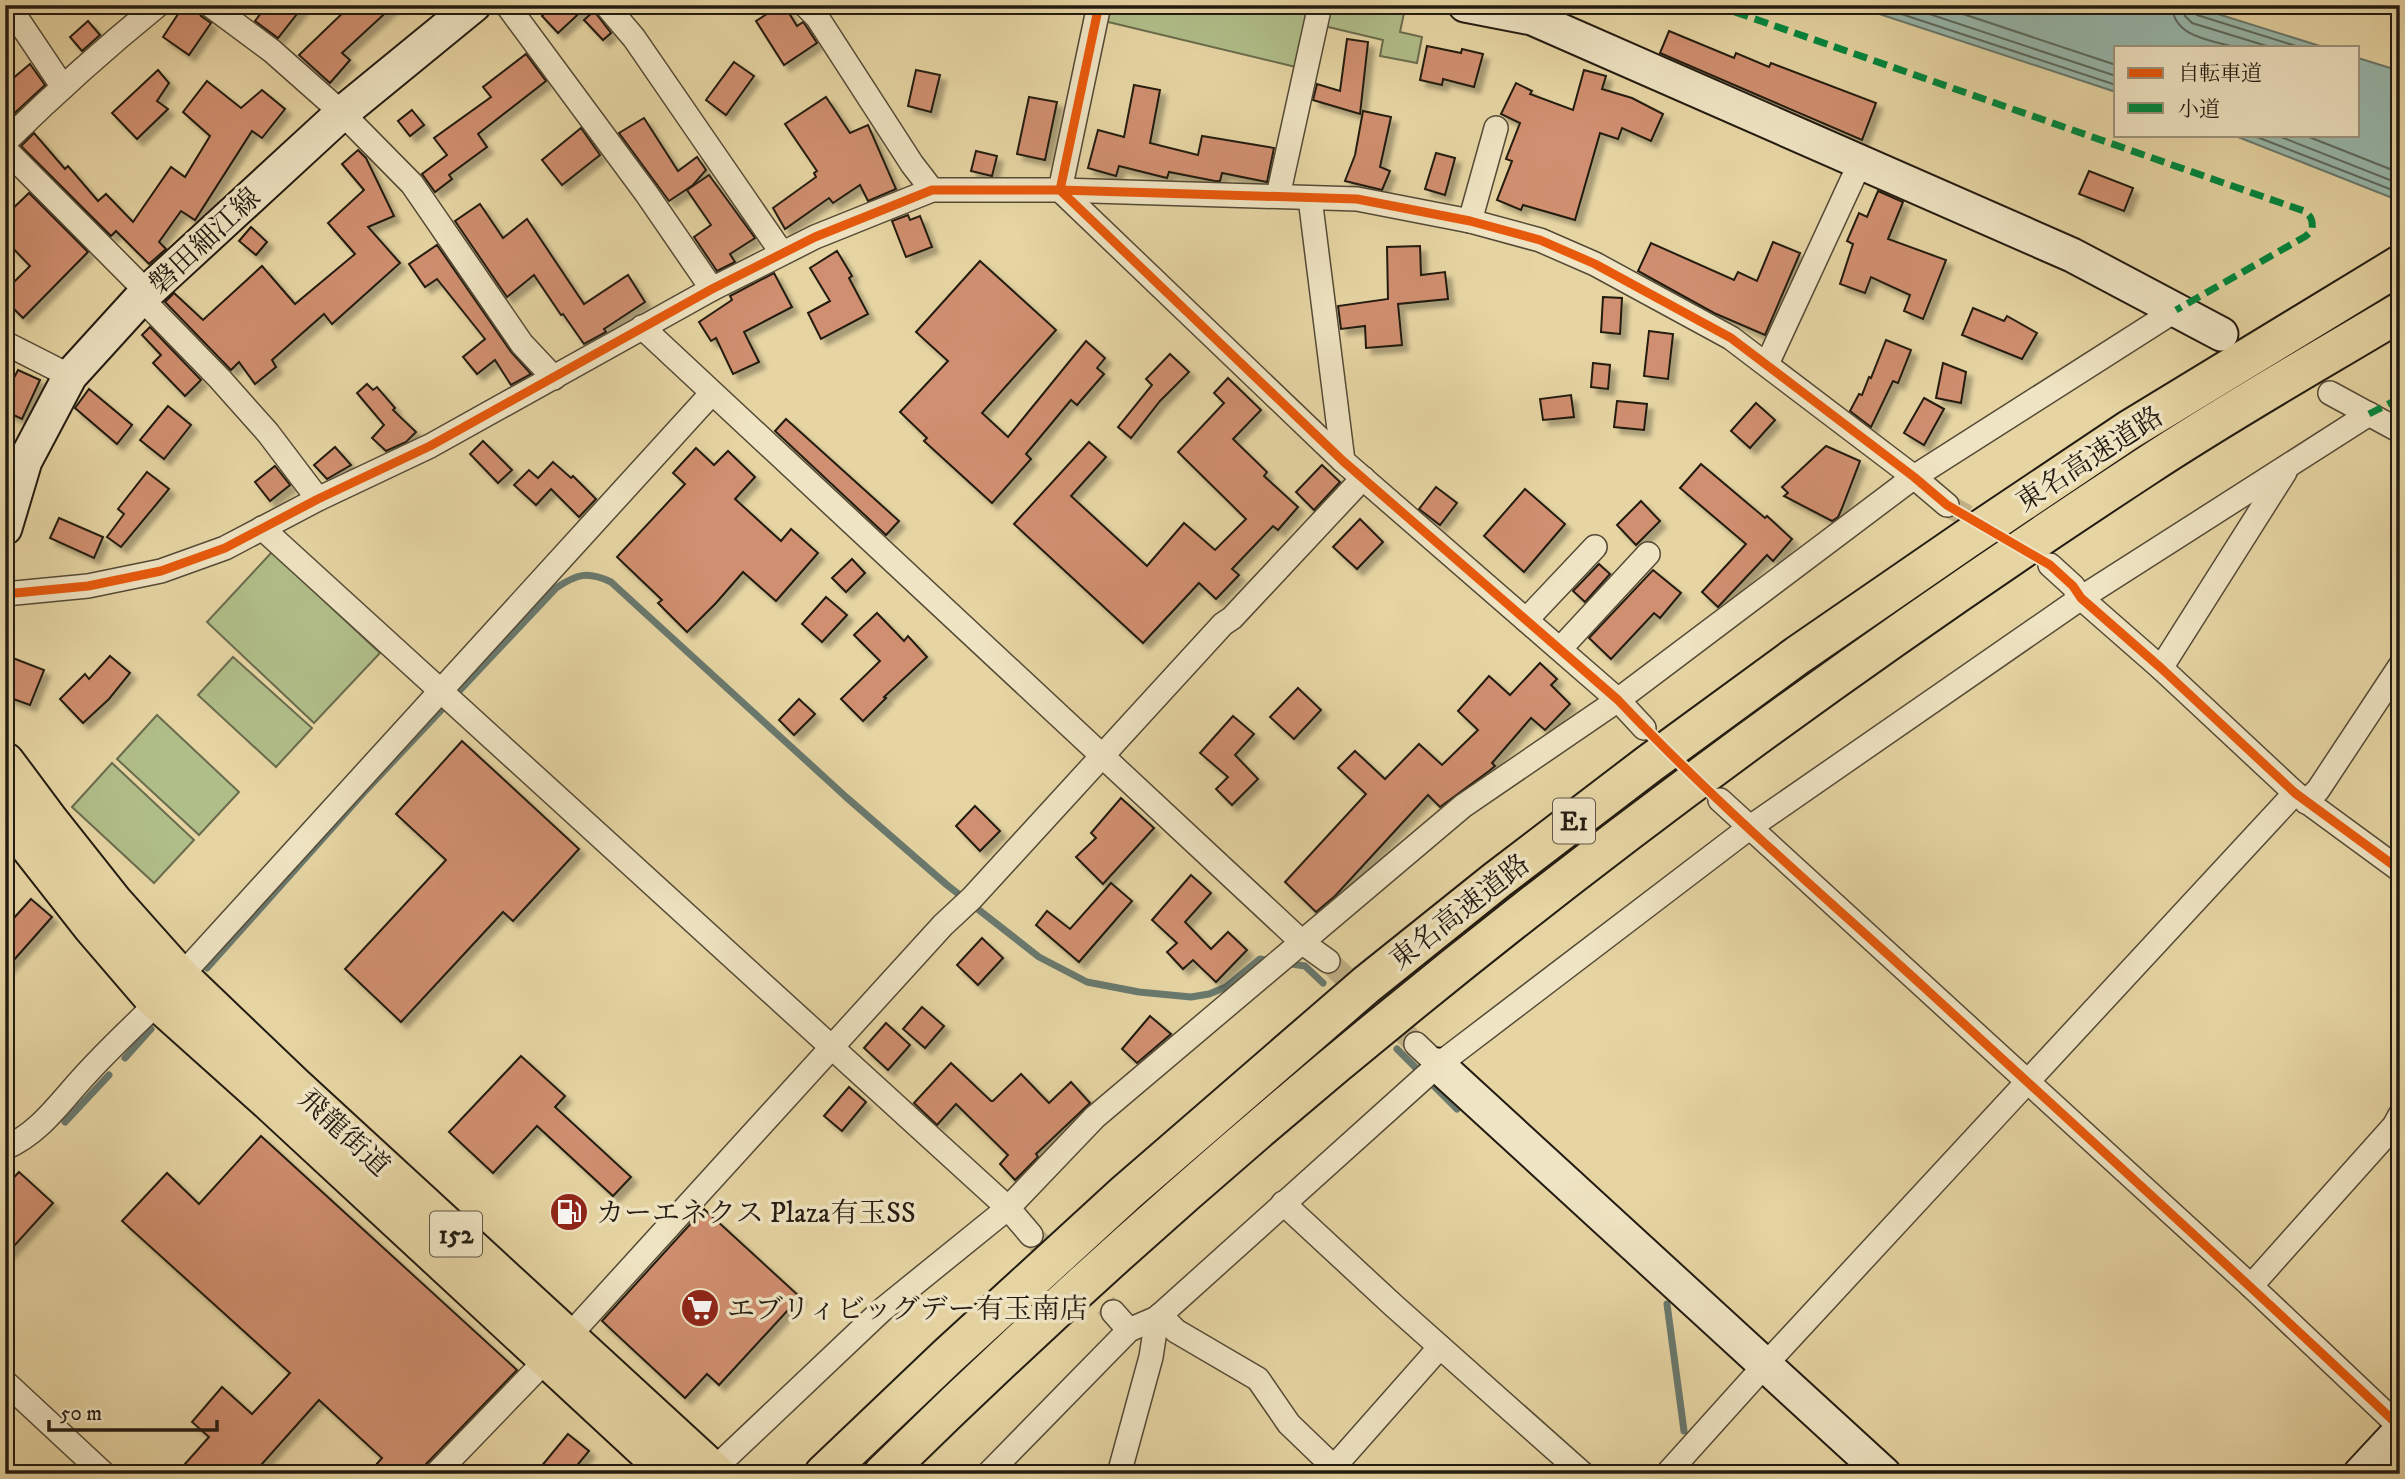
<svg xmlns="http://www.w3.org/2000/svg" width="2405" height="1479" viewBox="0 0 2405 1479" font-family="'IM FELL DW Pica','Noto Serif JP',serif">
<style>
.green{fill:#b0be89;stroke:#6a6c4d;stroke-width:2}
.water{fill:#97b8ac;stroke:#69796e;stroke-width:2}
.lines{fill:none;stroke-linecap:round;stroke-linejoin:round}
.shore{stroke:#5d6a5e;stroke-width:2}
.stream{stroke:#69796e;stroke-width:7}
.building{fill:#d08f6f;stroke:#231b11;stroke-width:2;filter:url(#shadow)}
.street-tunnel{stroke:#bfb086;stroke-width:23;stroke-dasharray:23 11;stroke-linecap:butt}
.street-casing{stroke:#544a36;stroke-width:26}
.secondary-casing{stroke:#231b11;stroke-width:37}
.highway-casing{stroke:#231b11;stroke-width:42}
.street{stroke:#efe4c3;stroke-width:23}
.secondary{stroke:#efe4c3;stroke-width:33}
.highway{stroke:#e6d5a3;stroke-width:38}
.quiet{stroke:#00873e;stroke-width:7;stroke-dasharray:14 7;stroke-linecap:butt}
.cycleway-casing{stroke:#efe4c3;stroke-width:13}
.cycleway{stroke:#e8590c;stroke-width:9}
.labels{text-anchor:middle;stroke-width:7;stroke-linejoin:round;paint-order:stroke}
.shield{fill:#efe4c3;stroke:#605746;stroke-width:2}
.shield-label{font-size:26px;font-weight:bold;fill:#231b11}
.street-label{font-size:28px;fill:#231b11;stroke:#efe4c3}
.poi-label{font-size:28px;fill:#231b11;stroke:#efe4c3;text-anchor:start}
</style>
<defs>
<filter id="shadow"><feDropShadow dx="6" dy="6" stdDeviation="2" flood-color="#0004"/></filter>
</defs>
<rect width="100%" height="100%" fill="#e6d5a3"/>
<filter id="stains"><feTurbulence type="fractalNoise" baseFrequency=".00286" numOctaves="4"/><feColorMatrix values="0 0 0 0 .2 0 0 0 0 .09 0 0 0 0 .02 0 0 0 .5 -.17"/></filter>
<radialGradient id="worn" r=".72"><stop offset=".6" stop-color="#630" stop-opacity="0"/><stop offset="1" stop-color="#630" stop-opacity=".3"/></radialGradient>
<g class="green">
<polygon points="1108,5 1314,5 1300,68 1104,21"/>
<polygon points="1330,5 1370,5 1404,13 1400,32 1422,37 1417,63 1380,56 1383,40 1324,26"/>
<polygon points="272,552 380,653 314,723 207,622"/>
<polygon points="233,657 312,728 276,767 198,695"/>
<polygon points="157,715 239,792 199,835 117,759"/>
<polygon points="112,763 194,840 154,883 72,807"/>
</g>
<g class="water">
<polygon points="1852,5 2189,5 2323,47 2116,47 2116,92"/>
<polygon points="2358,58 2400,71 2400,201 2233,135 2358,135"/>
</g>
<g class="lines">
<g class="shore">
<polyline points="1874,5 2116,85"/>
<polyline points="1902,5 2116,76"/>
<polyline points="1936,5 2116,65"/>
<path d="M2172,5C2173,37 2210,40 2234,47"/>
<polyline points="2182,5 2185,16 2192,23 2270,47"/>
<polyline points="2191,5 2192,11 2197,15 2299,47"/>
<polyline points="2252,135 2400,193"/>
<polyline points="2276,135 2400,184"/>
<polyline points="2304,135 2400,173"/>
</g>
<g class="stream">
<polyline points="1285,963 1305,966 1323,983"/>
<path d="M207,968L367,789L556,588C577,574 587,571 611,582L846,797L947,885L1039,957L1087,982L1139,992L1191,997L1209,994L1226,987L1260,959L1270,961"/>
<polyline points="1397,1049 1457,1109"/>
<polyline points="125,1058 151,1029"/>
<polyline points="65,1122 109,1075"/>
<polyline points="1667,1304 1684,1431"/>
</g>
</g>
<g class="building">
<polygon points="184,5 196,5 201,16 211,23 189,55 163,37"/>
<polygon points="267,5 304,5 278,38 255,21"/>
<polygon points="351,5 394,5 342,53 350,60 330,83 299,55"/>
<polygon points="553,5 588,5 558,33 542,16"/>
<polygon points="781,5 784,5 797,26 803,22 806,26 817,43 784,65 756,21"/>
<polygon points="594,11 611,33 603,40 584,20"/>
<polygon points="88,21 100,35 82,51 70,37"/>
<polygon points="1669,31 1734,58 1736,53 1769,67 1771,63 1876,103 1862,140 1660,53"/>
<polygon points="1347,39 1368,42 1360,114 1313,100 1317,84 1340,91"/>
<polygon points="1427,46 1461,53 1462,49 1483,54 1474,87 1443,79 1442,85 1420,80"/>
<polygon points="526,54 546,81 478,134 487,147 449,175 452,179 435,192 422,174 447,155 434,138 491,97 483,87"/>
<polygon points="734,62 754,76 726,115 706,100"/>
<polygon points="30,64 45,85 5,122 5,85"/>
<polygon points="158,70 169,83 157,101 168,109 137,139 112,113"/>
<polygon points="916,70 940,75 931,112 908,106"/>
<polygon points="1584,70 1606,76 1602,89 1632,98 1663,114 1651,141 1622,128 1618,139 1600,133 1575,220 1523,205 1521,210 1497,200 1512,161 1506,159 1520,123 1501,114 1516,83 1532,91 1530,94 1573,110"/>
<polygon points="207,81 241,108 262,90 285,109 262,138 252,131 195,220 181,211 159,242 166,249 149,264 116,231 111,236 21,146 34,133 65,169 68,166 98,201 106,194 133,222 171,167 185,177 210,136 183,112"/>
<polygon points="1134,85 1160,90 1150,143 1198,155 1202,136 1274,148 1267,182 1222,173 1220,181 1215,181 1169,172 1167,178 1119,166 1116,176 1088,168 1098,130 1124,137"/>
<polygon points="826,97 850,133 868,125 896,189 868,201 860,185 833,203 829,198 785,229 773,208 816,177 814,173 817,171 785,124"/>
<polygon points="1029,97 1057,102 1045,160 1017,154"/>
<polygon points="412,110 424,125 410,136 398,121"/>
<polygon points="1363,111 1391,117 1380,167 1390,171 1382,190 1345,181 1355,155"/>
<polygon points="644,118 678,171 697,157 706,170 693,185 669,201 619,133"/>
<polygon points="581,128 600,155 562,185 542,160"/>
<polygon points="358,150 366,158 394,216 368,227 400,263 332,324 324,314 272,360 276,367 255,384 239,362 231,370 165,302 174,293 203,320 262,266 295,304 355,254 328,223 364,190 342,164"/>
<polygon points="976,151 997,156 992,176 971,171"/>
<polygon points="1436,153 1455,158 1445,195 1425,189"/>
<polygon points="2089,171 2133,188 2124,211 2079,194"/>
<polygon points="709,175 755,238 730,254 735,262 717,271 694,237 711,225 687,190"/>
<polygon points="1878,191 1903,202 1888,239 1946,260 1923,319 1904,311 1910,295 1871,277 1865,293 1840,284 1853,244 1847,241 1859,213 1867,217"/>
<polygon points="29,193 88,252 23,318 5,300 5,291 30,266 5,240 5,216"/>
<polygon points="480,204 503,238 527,219 584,304 628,275 645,302 604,329 606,332 584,344 563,314 561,315 534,275 507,297 455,221"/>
<polygon points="908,215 910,220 920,216 932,247 906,257 892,221"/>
<polygon points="251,227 267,242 256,255 239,241"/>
<polygon points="1773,242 1800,253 1765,335 1714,313 1638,271 1651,243 1734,280 1738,272 1757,281"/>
<polygon points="437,245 511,352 531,374 511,385 495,360 477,374 463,357 485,339 437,279 425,287 409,264"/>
<polygon points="1420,246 1421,275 1445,272 1448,299 1398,304 1402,345 1366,348 1365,326 1341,329 1338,306 1388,299 1387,247"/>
<polygon points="837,251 852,276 849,278 868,314 821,339 808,313 830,301 810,268"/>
<polygon points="980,261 1056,330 982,413 1008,437 1086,341 1105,358 1097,368 1104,374 1077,405 1071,400 1026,454 1031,459 992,503 924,441 927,438 900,412 948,361 916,332"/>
<polygon points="774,273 792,307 744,332 759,362 733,374 716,338 711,341 699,322 732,300 730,296"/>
<polygon points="1603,297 1622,298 1620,334 1601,332"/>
<polygon points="1973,308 2004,321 2007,316 2037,333 2022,359 1962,335"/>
<polygon points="150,327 201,380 185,396 153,363 161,355 142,335"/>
<polygon points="1649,331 1673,334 1668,379 1644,376"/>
<polygon points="1886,340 1911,350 1898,383 1893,381 1871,427 1850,411 1859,394 1862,395 1869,377 1871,378"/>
<polygon points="1170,354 1189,372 1160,401 1131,438 1118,427 1152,385 1146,379"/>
<polygon points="1593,363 1610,365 1608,389 1591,387"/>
<polygon points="1943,363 1966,372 1961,403 1936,398"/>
<polygon points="18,370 40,380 22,419 5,411 5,395"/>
<polygon points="1228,378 1261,410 1233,439 1267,472 1264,476 1298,507 1278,530 1273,526 1232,569 1239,575 1216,599 1199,583 1143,643 1014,524 1089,442 1106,457 1071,496 1147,566 1184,523 1215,550 1246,519 1178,452 1224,403 1214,393"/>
<polygon points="367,384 373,390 377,387 395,408 393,410 416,432 406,442 386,451 372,438 384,425 357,393"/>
<polygon points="89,389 132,425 117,444 75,408"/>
<polygon points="1571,395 1574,417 1543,420 1540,399"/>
<polygon points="1924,398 1944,409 1924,445 1904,433"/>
<polygon points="1617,401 1647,404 1644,430 1614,427"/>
<polygon points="1756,403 1775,420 1750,448 1731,431"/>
<polygon points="168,406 191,425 164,459 140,440"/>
<polygon points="786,419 899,521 886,535 775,431"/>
<polygon points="483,441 512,470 498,483 470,454"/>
<polygon points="1826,446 1860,461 1842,508 1838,517 1832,521 1784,496 1788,493 1782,487"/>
<polygon points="335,447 351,465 327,479 314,465"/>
<polygon points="696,448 714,465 728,451 755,477 735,499 781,541 791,529 818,553 776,601 743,572 716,603 687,632 658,603 662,600 617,557 685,484 673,473"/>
<polygon points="553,462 571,478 573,476 596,499 579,517 551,489 536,505 514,485 529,470 538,478"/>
<polygon points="1701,464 1765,518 1767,516 1792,539 1773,561 1767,555 1718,607 1702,592 1746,544 1680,488"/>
<polygon points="1322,465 1340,482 1314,510 1296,492"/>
<polygon points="275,466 290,485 270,501 255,482"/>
<polygon points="147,472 169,489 121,547 107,537 124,514 118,509"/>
<polygon points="1436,487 1457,503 1440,525 1419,509"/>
<polygon points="1525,489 1565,524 1524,572 1484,536"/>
<polygon points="1641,501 1660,521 1636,545 1617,525"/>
<polygon points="59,518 103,537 94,558 50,538"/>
<polygon points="1360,519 1383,542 1357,569 1333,547"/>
<polygon points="852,559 865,573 846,592 832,578"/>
<polygon points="1599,564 1610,574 1585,602 1573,591"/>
<polygon points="1653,570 1681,593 1660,618 1654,613 1611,659 1589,638"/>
<polygon points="826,597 847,615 822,642 802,624"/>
<polygon points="877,613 904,641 908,636 927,657 884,697 886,698 863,721 841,699 880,661 854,635"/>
<polygon points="5,655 44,670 30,705 5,696"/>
<polygon points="110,656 130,673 109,699 83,723 60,699 85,674 89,679"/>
<polygon points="1540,663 1557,679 1551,685 1570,704 1545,730 1531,718 1492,763 1495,766 1489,771 1440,807 1428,795 1335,896 1316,912 1285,882 1366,794 1338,768 1355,751 1385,779 1419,744 1442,765 1478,730 1458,711 1489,676 1510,695"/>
<polygon points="1298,688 1321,710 1294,739 1270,717"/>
<polygon points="799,699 815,714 794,735 779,720"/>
<polygon points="1233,716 1254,734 1235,755 1258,779 1232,805 1216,789 1228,777 1200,753"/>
<polygon points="462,741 579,849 513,921 503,912 401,1022 345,969 446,860 396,814"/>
<polygon points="1121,798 1154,828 1103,884 1076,857 1096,838 1091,833"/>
<polygon points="975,806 1000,831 980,851 956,826"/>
<polygon points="1191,875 1211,893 1185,922 1211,949 1228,932 1247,950 1216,982 1193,960 1183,969 1167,952 1177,943 1152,920"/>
<polygon points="1111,883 1132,901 1079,962 1036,925 1047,911 1070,929"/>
<polygon points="31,899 52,917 5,970 5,928"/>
<polygon points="982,938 1003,958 978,985 957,965"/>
<polygon points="922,1007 944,1026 925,1048 903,1029"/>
<polygon points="1150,1016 1171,1034 1137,1063 1122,1049"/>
<polygon points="886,1023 910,1045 888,1070 864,1048"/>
<polygon points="521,1056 565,1096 555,1107 631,1177 613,1196 537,1126 493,1173 449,1132"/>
<polygon points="951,1063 991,1101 993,1101 1021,1074 1049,1103 1071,1082 1090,1103 1036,1154 1038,1157 1015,1180 1000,1164 1008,1155 956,1104 937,1125 914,1103"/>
<polygon points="849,1087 866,1102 842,1131 824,1116"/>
<polygon points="261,1136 517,1370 426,1464 422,1474 368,1474 382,1458 319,1400 253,1474 176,1474 209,1437 192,1422 222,1387 252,1414 290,1373 122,1221 167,1173 199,1204"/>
<polygon points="19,1172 53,1203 5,1256 5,1187"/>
<polygon points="704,1209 800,1297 719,1385 707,1374 685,1398 602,1321"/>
<polygon points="568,1434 589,1451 570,1474 535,1474"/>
</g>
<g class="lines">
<g class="street-tunnel">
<polyline points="1947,505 1993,531"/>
<polyline points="1328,961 1416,1044"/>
<polyline points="1031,1235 1113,1312"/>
</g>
<defs>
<g id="street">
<polyline points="8,5 63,87"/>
<polyline points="210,5 272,51 342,113 412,184 522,344 554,378"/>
<polyline points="507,5 646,193 712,289"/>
<polyline points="606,5 634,38 782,253"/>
<polyline points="805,5 817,17 912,164 932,190"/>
<polyline points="1099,5 1060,190 1343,461 1618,700 1644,728"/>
<path d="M5,142C54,94 105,48 158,5"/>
<polyline points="5,149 147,292"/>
<polyline points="1278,196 1320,5"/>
<polyline points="1310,198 1343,461"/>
<polyline points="1470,221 1496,128"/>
<polyline points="141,298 220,379 268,433 318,499"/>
<polyline points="642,327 1303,943 1328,961"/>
<polyline points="5,343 70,376"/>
<polyline points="1767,364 1860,163"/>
<polyline points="2330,393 2400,431"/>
<polyline points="262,528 1008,1208 1031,1235"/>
<polyline points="2050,565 2073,586 2081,598 2161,668 2295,793 2400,870"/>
<polyline points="5,594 88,586 161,571 225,548 318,499 430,446 712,289 815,237 932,190 1060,190 1357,199 1470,221 1540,240 1595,264 1731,338 1914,477 1947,505"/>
<polyline points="1526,620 1595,547"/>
<polyline points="1560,649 1648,554"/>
<polyline points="2161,668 2285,472"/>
<polyline points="1720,800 2251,1286 2400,1427"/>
<polyline points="2306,802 2318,790 2400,666"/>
<polyline points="180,977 712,393"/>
<polyline points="1416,1044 1438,1065"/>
<path d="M5,1148C42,1132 62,1099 89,1071C111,1047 135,1025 158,1002"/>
<polyline points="1283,1203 1393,1305 1583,1474"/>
<polyline points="2251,1286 2394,1126 2400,1115"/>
<polyline points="1113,1312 1129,1330"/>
<polyline points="1160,1315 1176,1331 1258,1379 1289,1424 1341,1474"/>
<polyline points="568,1337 943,925 972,898 1223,624 1232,618 1363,478"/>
<polyline points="5,1382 104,1474"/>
<polyline points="1334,1467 1440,1347"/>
<polyline points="713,1470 882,1310 1008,1208 1095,1117 1463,806 1618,700 1914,477 2176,310"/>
<polyline points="436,1474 547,1359"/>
<polyline points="988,1474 1129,1330 1157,1318 1438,1065 1749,828 2081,598 2369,414"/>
<polyline points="1119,1474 1151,1357 1157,1318"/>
<polyline points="1667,1474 1766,1364 2295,793"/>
</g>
<g id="secondary">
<polyline points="1465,5 1532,18 2072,255 2221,334"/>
<polyline points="5,528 25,461 70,376 141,298 342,113 474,5"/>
<polyline points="1438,1065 1884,1474"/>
<polyline points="2360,1474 2400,1431"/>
</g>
<g id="highway">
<polyline points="5,762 49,821 114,903 180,977 294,1086 716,1474"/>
<polyline points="5,815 92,926 153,997 267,1099 672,1474"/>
<polyline points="824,1474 948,1356 1127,1192 1366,985 1497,880 1649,764 1798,655 1965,540 2129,430 2400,265"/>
<path d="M883,1474C1268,1095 1693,763 2145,467C2228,412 2315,363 2400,312"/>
</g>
</defs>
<use href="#street" class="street-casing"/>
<use href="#secondary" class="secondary-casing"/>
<use href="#highway" class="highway-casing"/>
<use href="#street" class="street"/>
<use href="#secondary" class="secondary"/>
<use href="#highway" class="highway"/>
<g class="quiet">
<path d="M1715,5L2304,211C2312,217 2313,220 2312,230L2306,236L2176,310"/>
<polyline points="2369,414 2400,398"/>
</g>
<defs>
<g id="cycleway">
<path d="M1099,5L1060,190L1343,461L1618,700C1715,803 1823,895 1927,990C2085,1135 2244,1279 2400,1427"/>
<polyline points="5,594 88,586 161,571 225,548 318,499 430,446 712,289 815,237 932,190 1060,190 1357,199 1470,221 1540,240 1595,264 1731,338 1914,477 1947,505 2050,565 2073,586 2081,598 2161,668 2295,793 2400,870"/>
</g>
</defs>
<use href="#cycleway" class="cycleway-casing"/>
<use href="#cycleway" class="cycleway"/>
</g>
<defs>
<symbol id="fuel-disc" viewBox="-11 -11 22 22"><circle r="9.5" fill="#8f2418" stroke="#efe4c3"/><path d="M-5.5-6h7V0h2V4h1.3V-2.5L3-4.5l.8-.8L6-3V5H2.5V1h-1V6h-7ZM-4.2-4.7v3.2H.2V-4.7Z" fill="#fff"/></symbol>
<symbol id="supermarket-disc" viewBox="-11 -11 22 22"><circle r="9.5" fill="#8f2418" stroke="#efe4c3"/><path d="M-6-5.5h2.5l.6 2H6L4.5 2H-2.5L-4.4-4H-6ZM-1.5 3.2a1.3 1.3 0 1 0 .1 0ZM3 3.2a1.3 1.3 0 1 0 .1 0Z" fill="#fff"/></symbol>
</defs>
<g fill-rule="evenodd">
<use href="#fuel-disc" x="547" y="1190" width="44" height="44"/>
<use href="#supermarket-disc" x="678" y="1286" width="44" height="44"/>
</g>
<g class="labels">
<g class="shield">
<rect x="1553" y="798.5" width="42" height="45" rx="5"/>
<rect x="430" y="1211.5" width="52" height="45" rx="5"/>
</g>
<g class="shield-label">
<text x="1574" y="830">E1</text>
<text x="456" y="1243">152</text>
</g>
<g class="street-label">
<text transform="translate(204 240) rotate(-43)" y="10">磐田細江線</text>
<text transform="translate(2089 458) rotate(-33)" y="10">東名高速道路</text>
<text transform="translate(1459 911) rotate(-38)" y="10">東名高速道路</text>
<text transform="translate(345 1132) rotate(43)" y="10">飛龍街道</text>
</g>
<g class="poi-label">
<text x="596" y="1222">カーエネクス Plaza有玉SS</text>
<text x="727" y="1318">エブリィビッグデー有玉南店</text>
</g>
</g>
<rect width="2405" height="1479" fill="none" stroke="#e6d5a3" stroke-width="28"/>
<rect x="7" y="7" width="2391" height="1465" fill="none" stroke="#231b11" stroke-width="3.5"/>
<rect x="14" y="14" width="2377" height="1451" fill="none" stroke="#231b11" stroke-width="2"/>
<rect x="2114" y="46" width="245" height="91" fill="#efe4c3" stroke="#9d947c" stroke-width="2"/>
<rect x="2128" y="68" width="35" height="10" fill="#e8590c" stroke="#9d947c" stroke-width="2"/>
<text x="2178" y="80" font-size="21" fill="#231b11">自転車道</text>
<rect x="2128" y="103" width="35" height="10" fill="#00873e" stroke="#9d947c" stroke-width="2"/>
<text x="2178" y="116" font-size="21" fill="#231b11">小道</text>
<path d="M49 1420v10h168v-10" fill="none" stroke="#231b11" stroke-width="3.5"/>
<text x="60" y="1420" font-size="21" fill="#231b11" stroke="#efe4c3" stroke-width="5" paint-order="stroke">50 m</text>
<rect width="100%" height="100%" filter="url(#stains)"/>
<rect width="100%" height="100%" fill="url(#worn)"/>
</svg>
